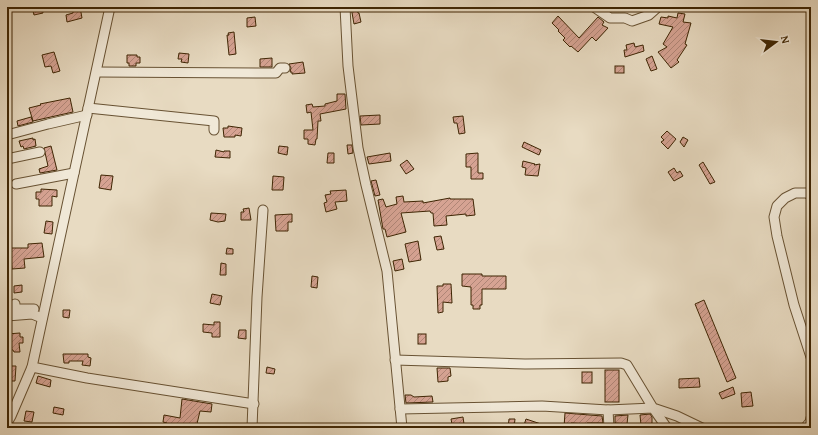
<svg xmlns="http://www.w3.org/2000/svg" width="818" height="435" viewBox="0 0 818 435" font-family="'Gentium Book Plus',serif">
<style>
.building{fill:url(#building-hatch);stroke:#3e2503}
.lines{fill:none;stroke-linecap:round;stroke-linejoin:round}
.minor-casing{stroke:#685233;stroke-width:11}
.minor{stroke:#f0e8d7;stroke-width:9}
</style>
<defs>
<pattern id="building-hatch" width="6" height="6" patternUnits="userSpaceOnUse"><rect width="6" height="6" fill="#d6a393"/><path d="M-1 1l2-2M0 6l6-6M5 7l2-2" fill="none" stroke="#af8576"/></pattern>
</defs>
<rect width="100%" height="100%" fill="#e8dbc2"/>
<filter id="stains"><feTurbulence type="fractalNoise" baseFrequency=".005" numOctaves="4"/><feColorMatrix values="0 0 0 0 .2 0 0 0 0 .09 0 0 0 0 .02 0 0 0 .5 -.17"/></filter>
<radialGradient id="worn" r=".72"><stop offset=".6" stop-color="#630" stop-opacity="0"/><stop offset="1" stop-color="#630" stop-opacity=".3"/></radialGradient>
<g class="building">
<polygon points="32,7 42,7 43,13 34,15"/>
<polygon points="73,7 80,7 82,18 67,22 66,15 73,13"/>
<polygon points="351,7 356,7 358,13 359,13 361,22 354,24"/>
<polygon points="678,13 685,14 683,22 691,23 685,44 687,45 677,60 679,62 671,68 658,52 667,47 663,44 673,27 659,24 661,17 668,18 668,16 677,18"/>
<polygon points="558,16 579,38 598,17 604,22 602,25 608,28 596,41 592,37 578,52 571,46 570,47 563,40 565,38 558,31 559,30 552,23"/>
<polygon points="255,17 256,26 247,27 247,18"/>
<polygon points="234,32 236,54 229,55 227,35 229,35 228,33"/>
<polygon points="634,43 635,47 643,45 644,51 625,57 624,50 627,50 626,45"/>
<polygon points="54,52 60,71 53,73 51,66 45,67 42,55"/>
<polygon points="179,53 189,54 188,63 181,62 182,59 178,59"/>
<polygon points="127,55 137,55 137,57 140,57 140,63 136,63 136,66 129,66 129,63 127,63"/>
<polygon points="652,56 657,69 651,71 646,59"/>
<polygon points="272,58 272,67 260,67 260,59"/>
<polygon points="303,62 305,73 292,74 292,72 290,72 291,68 289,64"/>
<rect x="615" y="66" width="9" height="7"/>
<polygon points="337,94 345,94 346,109 320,114 321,121 318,121 317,139 316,139 315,145 308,144 308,139 304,139 304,130 313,130 311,112 307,113 306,105 312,104 313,107 325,106 325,104 337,101"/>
<polygon points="70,98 73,112 33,121 29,108 41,105 40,104"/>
<polygon points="380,115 380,124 361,125 360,116"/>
<polygon points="463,116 465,133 459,134 457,123 454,123 453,117"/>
<polygon points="31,117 33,122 18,126 17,121"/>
<polygon points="228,126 242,128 241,136 235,135 235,137 224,137 223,128 228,128"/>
<polygon points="667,131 676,139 668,149 661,142 664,140 661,137"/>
<polygon points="683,137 688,140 684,147 680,142"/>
<polygon points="33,138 33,140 35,139 36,146 24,149 23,146 21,147 19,141"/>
<polygon points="524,142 541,150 539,155 522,147"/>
<polygon points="347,145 352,145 353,153 348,154"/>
<polygon points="51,146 57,170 40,173 39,169 48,166 44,148"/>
<polygon points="279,146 288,147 287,155 278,153"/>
<polygon points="216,150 224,152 224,151 230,151 230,158 215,157"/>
<polygon points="328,153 334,153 334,163 327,163"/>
<polygon points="390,153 391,161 369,164 367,157"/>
<polygon points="478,153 478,173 483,173 483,179 471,179 471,167 466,167 466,154"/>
<polygon points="407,160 414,169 406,174 400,165"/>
<polygon points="523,161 535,164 534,165 540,164 538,176 525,175 526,168 522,167"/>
<polygon points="703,162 715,182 710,184 699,165"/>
<polygon points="674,168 677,173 680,171 683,176 674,181 668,172"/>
<polygon points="101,175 113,176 111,190 99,188"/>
<polygon points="273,176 284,177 283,190 272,190"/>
<polygon points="376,180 380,195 375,196 371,181"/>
<polygon points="41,189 57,190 57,197 52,196 52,206 39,206 39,199 36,199 36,192 41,192"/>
<polygon points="346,190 347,201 335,202 337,209 326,212 324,203 327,202 325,195 331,194 330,191"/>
<polygon points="403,196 404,202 423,201 423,203 450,198 450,199 473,199 475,215 466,216 466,214 446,216 447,225 434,226 433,213 431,213 430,211 401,213 406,232 387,237 385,229 383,229 378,200 383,199 386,207 397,204 396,197"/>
<polygon points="249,208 251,220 241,220 241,212 244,212 243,209"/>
<polygon points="211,213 226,214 225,221 218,222 210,220"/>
<polygon points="292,214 292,222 288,222 288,231 276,231 275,215"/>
<polygon points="46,221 53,222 52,234 44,233"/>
<polygon points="441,236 444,249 437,250 434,237"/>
<polygon points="418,241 421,260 409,262 405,244"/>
<polygon points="42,243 44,257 24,259 25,268 12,269 11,258 7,258 7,248 28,248 28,244"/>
<polygon points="227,248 233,249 233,254 226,254"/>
<polygon points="402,259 404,269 395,271 393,261"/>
<polygon points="221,263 226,264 226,275 220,275"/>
<polygon points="462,274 482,274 482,276 506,276 506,289 482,289 482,305 480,305 480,309 473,309 473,305 471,305 471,287 462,286"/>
<polygon points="312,276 318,277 317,288 311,287"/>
<polygon points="443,284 451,284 452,303 443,302 443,312 438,313 437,286 443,286"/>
<polygon points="22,285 22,292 14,293 14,286"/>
<polygon points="212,294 222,296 220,305 210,303"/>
<polygon points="704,300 736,378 727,382 695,304"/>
<polygon points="63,310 70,310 69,318 63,317"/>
<polygon points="214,322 220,322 220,337 212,337 212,333 203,332 203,324 214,325"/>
<polygon points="239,330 246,330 246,339 238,338"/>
<polygon points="20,333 20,337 23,337 23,343 19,343 20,352 14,352 13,350 7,349 7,334"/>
<rect x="418" y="334" width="8" height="10"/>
<polygon points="63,354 88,354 88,357 91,358 90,366 82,365 83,361 69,361 69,363 64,363"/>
<polygon points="9,366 16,366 15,381 8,381"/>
<polygon points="267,367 275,369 274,374 266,373"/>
<polygon points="437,368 450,368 451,376 448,377 448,381 438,382"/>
<rect x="605" y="370" width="14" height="32"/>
<rect x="582" y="372" width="10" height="11"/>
<polygon points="38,376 51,380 50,387 36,383"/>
<polygon points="699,378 700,387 679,388 679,379"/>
<polygon points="733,387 735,394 722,399 719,393"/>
<polygon points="751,392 753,406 742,407 741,393"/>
<polygon points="405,395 411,395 414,397 432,396 433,402 406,403"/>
<polygon points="182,399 212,404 211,412 200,411 196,428 178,424 177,427 167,426 167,423 163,422 164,415 180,418"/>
<polygon points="54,407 64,409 63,415 53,413"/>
<polygon points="26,411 34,412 32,422 24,421"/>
<polygon points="565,413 602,416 603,423 587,423 587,424 571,423 571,427 564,427"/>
<polygon points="650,414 652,417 652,425 641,425 640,415"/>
<polygon points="628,415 627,424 615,423 615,416"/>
<polygon points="463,417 464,424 460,425 460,428 446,428 452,424 451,419"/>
<polygon points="509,419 515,419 514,428 508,428"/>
<polygon points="526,419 550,427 550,428 523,428"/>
</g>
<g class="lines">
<defs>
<g id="minor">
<polyline points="345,7 348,66 358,148 366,185 387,271 402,428"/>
<polyline points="594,7 610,18 625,18 632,21 649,15 658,7"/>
<polyline points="97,72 276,73 280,68 285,68"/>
<polyline points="88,108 214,121 214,130"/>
<polyline points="7,135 48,124 87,115"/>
<polyline points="7,159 40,152"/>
<polyline points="16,184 74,173"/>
<polyline points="811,196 807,193 795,193 785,198 777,206 774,217 777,236 794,305 811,357"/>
<polyline points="15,304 15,309 34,309"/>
<polyline points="7,316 32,314 42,318"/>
<polyline points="395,360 525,364 621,363 627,365 653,408 677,416 702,428"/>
<polyline points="32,367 87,378 254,404"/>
<polyline points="400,409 542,406 608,410 653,408 667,428"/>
<polyline points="608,410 609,428"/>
<polyline points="7,423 11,416 32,367 110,7"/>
<polyline points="252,428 257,297 263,210"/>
<polyline points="805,428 810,422 811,418"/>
</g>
</defs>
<use href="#minor" class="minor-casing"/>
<use href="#minor" class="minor"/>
</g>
<rect width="818" height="435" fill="none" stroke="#e8dbc2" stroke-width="24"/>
<rect x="8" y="8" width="802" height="419" fill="none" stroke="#3e2503" stroke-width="2"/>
<rect x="12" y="12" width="794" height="411" fill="none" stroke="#3e2503"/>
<g transform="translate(776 42) rotate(75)" stroke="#f0e8d7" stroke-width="3" paint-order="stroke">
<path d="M0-3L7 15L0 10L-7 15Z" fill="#3e2503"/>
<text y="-6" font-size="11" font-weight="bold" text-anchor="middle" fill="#3e2503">N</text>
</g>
<rect width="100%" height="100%" filter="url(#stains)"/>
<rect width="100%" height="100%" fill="url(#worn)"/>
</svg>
